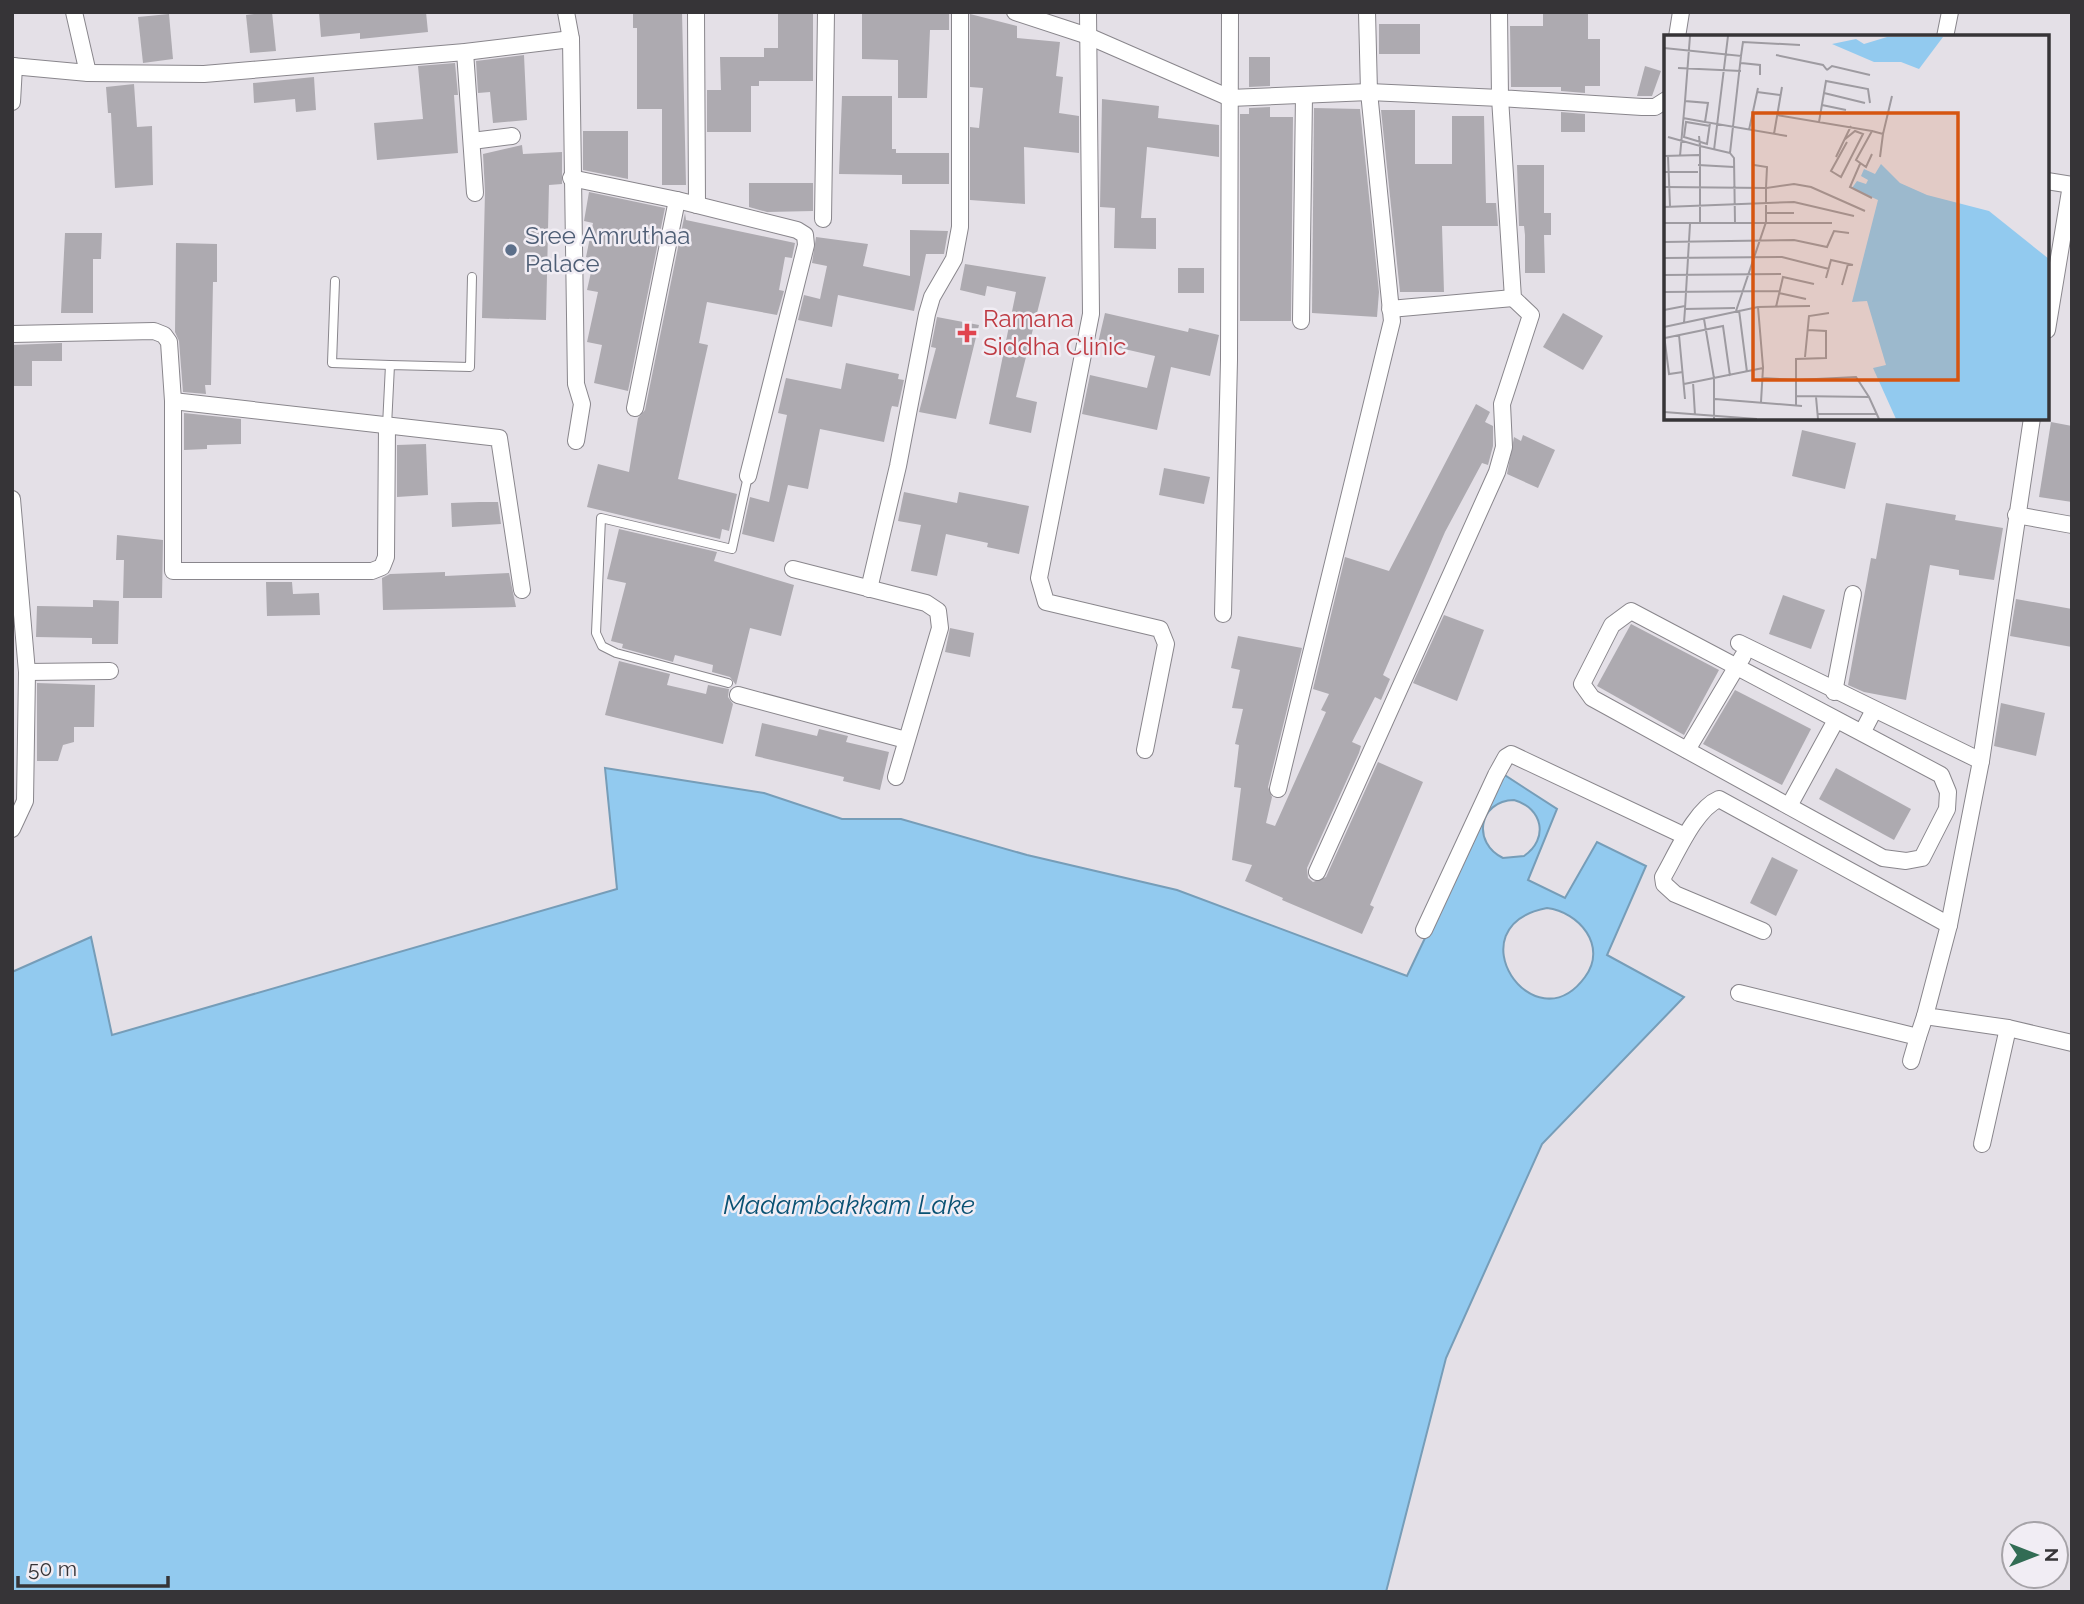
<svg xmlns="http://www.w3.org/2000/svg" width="2084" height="1604" viewBox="0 0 2084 1604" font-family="Raleway,sans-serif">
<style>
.water{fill:#92caef;stroke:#769db8;stroke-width:2;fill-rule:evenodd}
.building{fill:#adaab0}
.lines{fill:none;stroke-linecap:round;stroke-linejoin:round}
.lane-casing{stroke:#89868c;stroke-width:10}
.street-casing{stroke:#89868c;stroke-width:18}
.lane{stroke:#fff;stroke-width:8}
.street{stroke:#fff;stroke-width:16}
.service-dot{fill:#5c6f8a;stroke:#f1edf4;stroke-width:2.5}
.health-dot{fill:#e0444e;stroke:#f1edf4;stroke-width:2.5}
.labels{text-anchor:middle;stroke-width:5;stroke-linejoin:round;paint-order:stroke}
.service-label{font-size:24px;fill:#4e5e75;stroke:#f1edf4;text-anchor:start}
.health-label{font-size:24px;fill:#be3a42;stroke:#f1edf4;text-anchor:start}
.water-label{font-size:26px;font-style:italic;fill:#095173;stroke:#f1edf4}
.inset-road{fill:none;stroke:#9e9ba1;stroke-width:2}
.view{fill:#d65510;fill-opacity:0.15;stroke:#d65510;stroke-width:3.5}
.inset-edge{fill:none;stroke:#363437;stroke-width:3.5}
</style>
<rect width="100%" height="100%" fill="#e4e0e7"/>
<path class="water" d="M605,768L764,793L842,819H901L1027,855L1177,890L1407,976L1503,774L1557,809L1528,880L1565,898L1597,842L1646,866L1607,955L1684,997L1542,1144L1446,1358L1386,1592H12V972L91,937L112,1035L617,889ZM1514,800C1543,808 1549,839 1524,856L1503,858C1472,843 1478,801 1514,800ZM1547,908C1579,912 1608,946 1585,977C1534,1047 1452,926 1547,908Z"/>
<g class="building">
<polygon points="272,12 276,51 250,53 246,15"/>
<polygon points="319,12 426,12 428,32 360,39 360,33 321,37"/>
<polygon points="633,12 682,12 686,185 662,185 662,109 637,109 637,28 633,28"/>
<polygon points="778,12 813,12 813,81 759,81 759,86 751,86 751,132 707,132 707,90 721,90 720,57 764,57 764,48 778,48"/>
<polygon points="862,12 949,12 949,30 930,30 927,98 898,98 898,60 862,59"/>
<polygon points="1543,12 1588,12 1588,39 1600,39 1600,86 1585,86 1585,93 1561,91 1561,87 1511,87 1510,26 1543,26"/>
<polygon points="169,14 173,59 143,63 138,17"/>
<polygon points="970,14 1017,26 1017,38 1060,42 1056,76 1063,77 1059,113 1079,116 1079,153 1024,147 1025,204 970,200 970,127 979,128 983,88 970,87"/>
<rect x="1379" y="24" width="41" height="30"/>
<polygon points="524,55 527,120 493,123 490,92 478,93 476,61"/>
<polygon points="1249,57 1270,57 1270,86 1249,87"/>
<polygon points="455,63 458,95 454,95 458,153 377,160 374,123 423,119 418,66"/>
<polygon points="1645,66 1661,71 1652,96 1637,96"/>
<polygon points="314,77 316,110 296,112 295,99 254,103 253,83"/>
<polygon points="134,84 137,127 152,126 153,185 115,188 111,113 108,113 106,87"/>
<polygon points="842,96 892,96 892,149 896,149 896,153 949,153 949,184 902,184 902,175 839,174"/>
<polygon points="1102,99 1159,106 1158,118 1219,125 1219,157 1147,147 1141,218 1156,218 1156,249 1114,248 1115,208 1100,207"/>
<polygon points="1270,107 1270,117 1293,117 1291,321 1240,321 1240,114 1249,114 1249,108"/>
<polygon points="1314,108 1360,109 1379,292 1377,317 1312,313"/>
<polygon points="1381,110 1415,110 1415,164 1452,164 1452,116 1484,116 1486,203 1496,203 1498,226 1442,226 1444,292 1400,292"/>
<polygon points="1561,112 1585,114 1585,132 1561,132"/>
<polygon points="583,131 628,131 628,179 583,170"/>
<polygon points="522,145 523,154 562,152 562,184 549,185 546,320 482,318 485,192 483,154"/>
<polygon points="1517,165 1544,165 1544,213 1551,213 1551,235 1544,235 1545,273 1525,273 1525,235 1524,226 1519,226"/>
<polygon points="749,183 813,183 813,211 767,212 749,207"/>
<polygon points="589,192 665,208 628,391 594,383 602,345 587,342 598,292 587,290 594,259 586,257 593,223 584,221"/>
<polygon points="685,213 686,220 795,243 792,258 785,257 779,290 784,291 777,315 707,302 699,343 708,345 678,479 737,494 729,531 722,529 720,539 587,507 598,464 629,472 638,418 645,410"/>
<polygon points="910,230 948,231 944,254 926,254 914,311 838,295 832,327 798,320 804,295 820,299 827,266 812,263 816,237 868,244 863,266 910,276"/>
<polygon points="65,233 102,233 101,259 93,259 93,313 61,313"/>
<polygon points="176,243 217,244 217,282 213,282 211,385 205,385 206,394 183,392 179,341 175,332"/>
<polygon points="965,264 1046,277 1016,397 1037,402 1031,433 989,424 1016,292 987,286 985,296 960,290"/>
<rect x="1178" y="268" width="26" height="25"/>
<polygon points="1105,313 1188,332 1189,328 1219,335 1210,376 1171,367 1157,430 1082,414 1090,375 1147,388 1155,356 1098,343"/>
<polygon points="1563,313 1603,336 1583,370 1543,347"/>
<polygon points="937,317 979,325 956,419 919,412 936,348 931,347"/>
<polygon points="62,343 62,361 32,361 32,386 12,386 12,345"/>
<polygon points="846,363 899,374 898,379 904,380 898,407 892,406 891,409 884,442 820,429 808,489 788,485 774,542 742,534 750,497 769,502 787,415 778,413 786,378 841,389"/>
<polygon points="1476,404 1490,412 1485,422 1493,426 1493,446 1488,465 1482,463 1445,532 1383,675 1390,679 1381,700 1375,697 1352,742 1361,746 1359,753 1307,868 1308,878 1313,882 1326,877 1378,762 1423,782 1370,905 1374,907 1362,934 1282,900 1283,898 1245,881 1252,865 1232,860 1241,788 1234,787 1239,745 1235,744 1243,709 1232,708 1240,670 1231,668 1238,636 1302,648 1268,787 1272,797 1266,823 1275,826 1326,712 1321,710 1329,694 1313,689 1345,557 1389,571"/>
<polygon points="184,413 241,419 241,444 207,445 207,449 184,450"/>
<polygon points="2051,422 2072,426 2072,502 2039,497"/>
<polygon points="1802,430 1856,443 1845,489 1792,476"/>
<polygon points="1523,435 1555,450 1538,488 1507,474 1514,437 1521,441"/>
<polygon points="426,444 428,495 397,497 397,445"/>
<polygon points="1164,468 1210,477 1204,504 1159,495"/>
<polygon points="904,492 957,503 959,492 1029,506 1019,554 987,547 988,543 946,534 937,576 911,571 921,525 898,521"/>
<polygon points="479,502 498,502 501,524 452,527 451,503"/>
<polygon points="1886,503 1956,515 1955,520 2003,528 1994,580 1959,575 1959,570 1930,565 1906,700 1864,692 1848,685 1871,558 1876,559"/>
<polygon points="619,529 717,552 714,561 794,585 781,636 750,628 736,685 730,677 712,672 713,665 675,655 673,662 622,648 623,644 611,641 626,583 607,579"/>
<polygon points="117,535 163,540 162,598 123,598 124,560 116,560"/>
<polygon points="445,572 445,576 509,573 516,607 383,610 382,578 390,574"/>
<polygon points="266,582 292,582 293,594 319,593 320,615 267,616"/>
<polygon points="1783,595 1825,610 1811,649 1769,634"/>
<polygon points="2016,599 2072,609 2072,647 2010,636"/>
<polygon points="93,600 119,601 118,644 92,644 92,638 36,637 37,606 93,607"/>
<polygon points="1444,615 1484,630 1457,701 1413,683"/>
<polygon points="1631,624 1719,670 1684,735 1597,686"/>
<polygon points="950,628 974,633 970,657 945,652"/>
<polygon points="619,661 670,674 667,685 706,694 708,685 729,689 728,697 733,704 723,744 605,715"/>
<polygon points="37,683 95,685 94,727 74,727 74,742 63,745 58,761 37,761"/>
<polygon points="1735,690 1811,729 1782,785 1703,744"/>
<polygon points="2001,703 2045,713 2036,756 1994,746"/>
<polygon points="762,723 817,736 819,729 848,736 846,742 889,752 880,790 843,781 844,777 755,756"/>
<polygon points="1836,768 1911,809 1894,840 1819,799"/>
<polygon points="1772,857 1798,870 1776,916 1750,903"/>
</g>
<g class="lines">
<defs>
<g id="lane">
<polyline points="335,281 332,363 390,365"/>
<polyline points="387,426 390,365 470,367 472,277"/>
<polyline points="728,683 616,653 602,646 596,633 601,518 732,549 748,476"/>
</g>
<g id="street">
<polyline points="566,12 571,39 576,384 582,404 576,441"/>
<polyline points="696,12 697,205"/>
<polyline points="1015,12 1088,36 1230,98 1369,92 1500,98 1513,298 1531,315 1502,404 1504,447 1497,472 1317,872"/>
<polyline points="1088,12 1091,314 1039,578 1046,602 1160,629 1166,644 1145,750"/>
<polyline points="1499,12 1500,98 1642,107 1655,107 1666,100"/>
<polyline points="1677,37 1681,12"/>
<polyline points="1945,37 1950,12"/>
<polyline points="465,52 475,193"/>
<polyline points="12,66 88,73 74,12"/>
<polyline points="88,73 204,74 465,52 571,39"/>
<polyline points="12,102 14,66"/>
<polyline points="472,141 512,136"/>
<polyline points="571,178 677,200 797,230 805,235 806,245 748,476"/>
<polyline points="2047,181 2072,185"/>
<polyline points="823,219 826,12"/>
<polyline points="1390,309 1513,298"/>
<polyline points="1301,321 1304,95"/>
<polyline points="2047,330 2071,185"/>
<polyline points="12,334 154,331 164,335 169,342 173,401 173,571 372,571 382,567 386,557 387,426"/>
<polyline points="173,401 499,438 522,590"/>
<polyline points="635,408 677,200"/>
<polyline points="12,499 27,672 25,801 12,829"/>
<polyline points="2016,515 2072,525"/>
<polyline points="793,569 926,603 938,611 940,628 896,777"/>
<polyline points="869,589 898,466 927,314 932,297 954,259 960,227 960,12"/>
<polyline points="1223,614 1229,360 1230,12"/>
<polyline points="1739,643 1981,761"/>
<polyline points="27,672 110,671"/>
<polyline points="1834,692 1853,594"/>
<polyline points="738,695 906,740"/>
<polyline points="1862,733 1631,611 1612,625 1582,684 1592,698 1883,858 1906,861 1922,858 1947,809 1948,792 1941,775 1862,733 1874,710"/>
<polyline points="1687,750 1743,656"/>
<polyline points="1278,789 1392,321 1369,92 1367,12"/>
<polyline points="1789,806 1836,720"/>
<polyline points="1949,925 1925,1016 2008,1028 2072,1043"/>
<polyline points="1424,930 1496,775 1506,757 1511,754 1685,836"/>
<path d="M1763,931L1675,894L1664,884L1663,877C1676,855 1695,809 1719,799L1949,925L1981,761L2032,418"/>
<polyline points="1739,993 1918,1037 1925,1016"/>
<polyline points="1911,1061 1918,1037"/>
<polyline points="1982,1144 2008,1028"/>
</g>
</defs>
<use href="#lane" class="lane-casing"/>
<use href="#street" class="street-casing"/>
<use href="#lane" class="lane"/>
<use href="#street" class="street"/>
</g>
<circle class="service-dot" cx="511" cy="250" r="7"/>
<path class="health-dot" d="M963.5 322.5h7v7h7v7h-7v7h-7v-7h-7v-7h7z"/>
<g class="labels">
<g class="service-label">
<text x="525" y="244">Sree Amruthaa<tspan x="525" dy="28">Palace</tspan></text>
</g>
<g class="health-label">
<text x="983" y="327">Ramana<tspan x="983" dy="28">Siddha Clinic</tspan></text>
</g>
<g class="water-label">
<text x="849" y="1214">Madambakkam Lake</text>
</g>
</g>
<g transform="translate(1664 35)">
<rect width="385" height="385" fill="#e4e0e7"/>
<path d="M223,2H279L255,34L237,27H210L168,9L192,4L200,9ZM217,129L236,148L263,160L325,176L385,224V384H232L209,333L222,330L203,266L188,267L214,165L188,153L193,146L202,149L204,145L197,141L200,134L211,139Z" fill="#92caef"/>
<path class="inset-road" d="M26,1L21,66L44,68L41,87L123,101M0,13L77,21L79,7L136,10M112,20L159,30L163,35M77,28L96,30V40M14,33L77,36M163,35L168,31L206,40M93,57L116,60M160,58L201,68M158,70L182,75M113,80L208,96L192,125L202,132L208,119M19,83L41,87M155,87L162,46L204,54L206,68M46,91L22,87L20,102L43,109L46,88M85,95L94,53M208,96L219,99L228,61M110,99L118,52M4,102L36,111L35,101M180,105L191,96L199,99L177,142L167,136L183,107M50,115L64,1M0,121L35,120M4,121L6,171M16,121L21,66M172,122L187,91M216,122L219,99M196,129L186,152L208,163M34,130L70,132M0,137H34M0,152L102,153L103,132L90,130M0,172L130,167L190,181M102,178H130M0,188H168M36,188V111L66,118M71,188L70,123L66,118L77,21M0,207L130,205L163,212L170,196L185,198M0,223L118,222L165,234M0,240L117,239M162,243L167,225L189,230M178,250L184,229M0,257L116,256M115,258L142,264M94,272L99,332M112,272L119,242L150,249M21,274L26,189M0,275L21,271M75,275L83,337M72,276L102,187V153L130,149L147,152L201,176M40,284L50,343V384M20,288L21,274L71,273M0,292L94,272L146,271M144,295L162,296V323L132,324V345L192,342L205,362M0,300L5,339L19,337M15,300L21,364M1,303L59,291L66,341M141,322L145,281L165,278M98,343L132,345V370M29,347L31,380M20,349L99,333L97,367M132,361L205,362L215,384M152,362L154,384M51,364L138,371M0,377L93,384M154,379H213"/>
<path class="view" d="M89,78H294V345H89Z"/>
<rect width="385" height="385" class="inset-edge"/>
</g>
<rect width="2084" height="1604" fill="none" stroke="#363437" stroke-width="28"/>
<g transform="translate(2035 1555) rotate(90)"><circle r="33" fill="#f1edf4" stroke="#a6a3a8" stroke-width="2"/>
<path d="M0-5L12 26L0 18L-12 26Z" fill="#326c54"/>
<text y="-10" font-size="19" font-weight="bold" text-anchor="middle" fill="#363437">N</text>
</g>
<path d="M18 1576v10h150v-10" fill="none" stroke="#363437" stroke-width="3.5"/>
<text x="28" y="1576" font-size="21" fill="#363437" stroke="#f1edf4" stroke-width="5" paint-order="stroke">50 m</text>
</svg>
